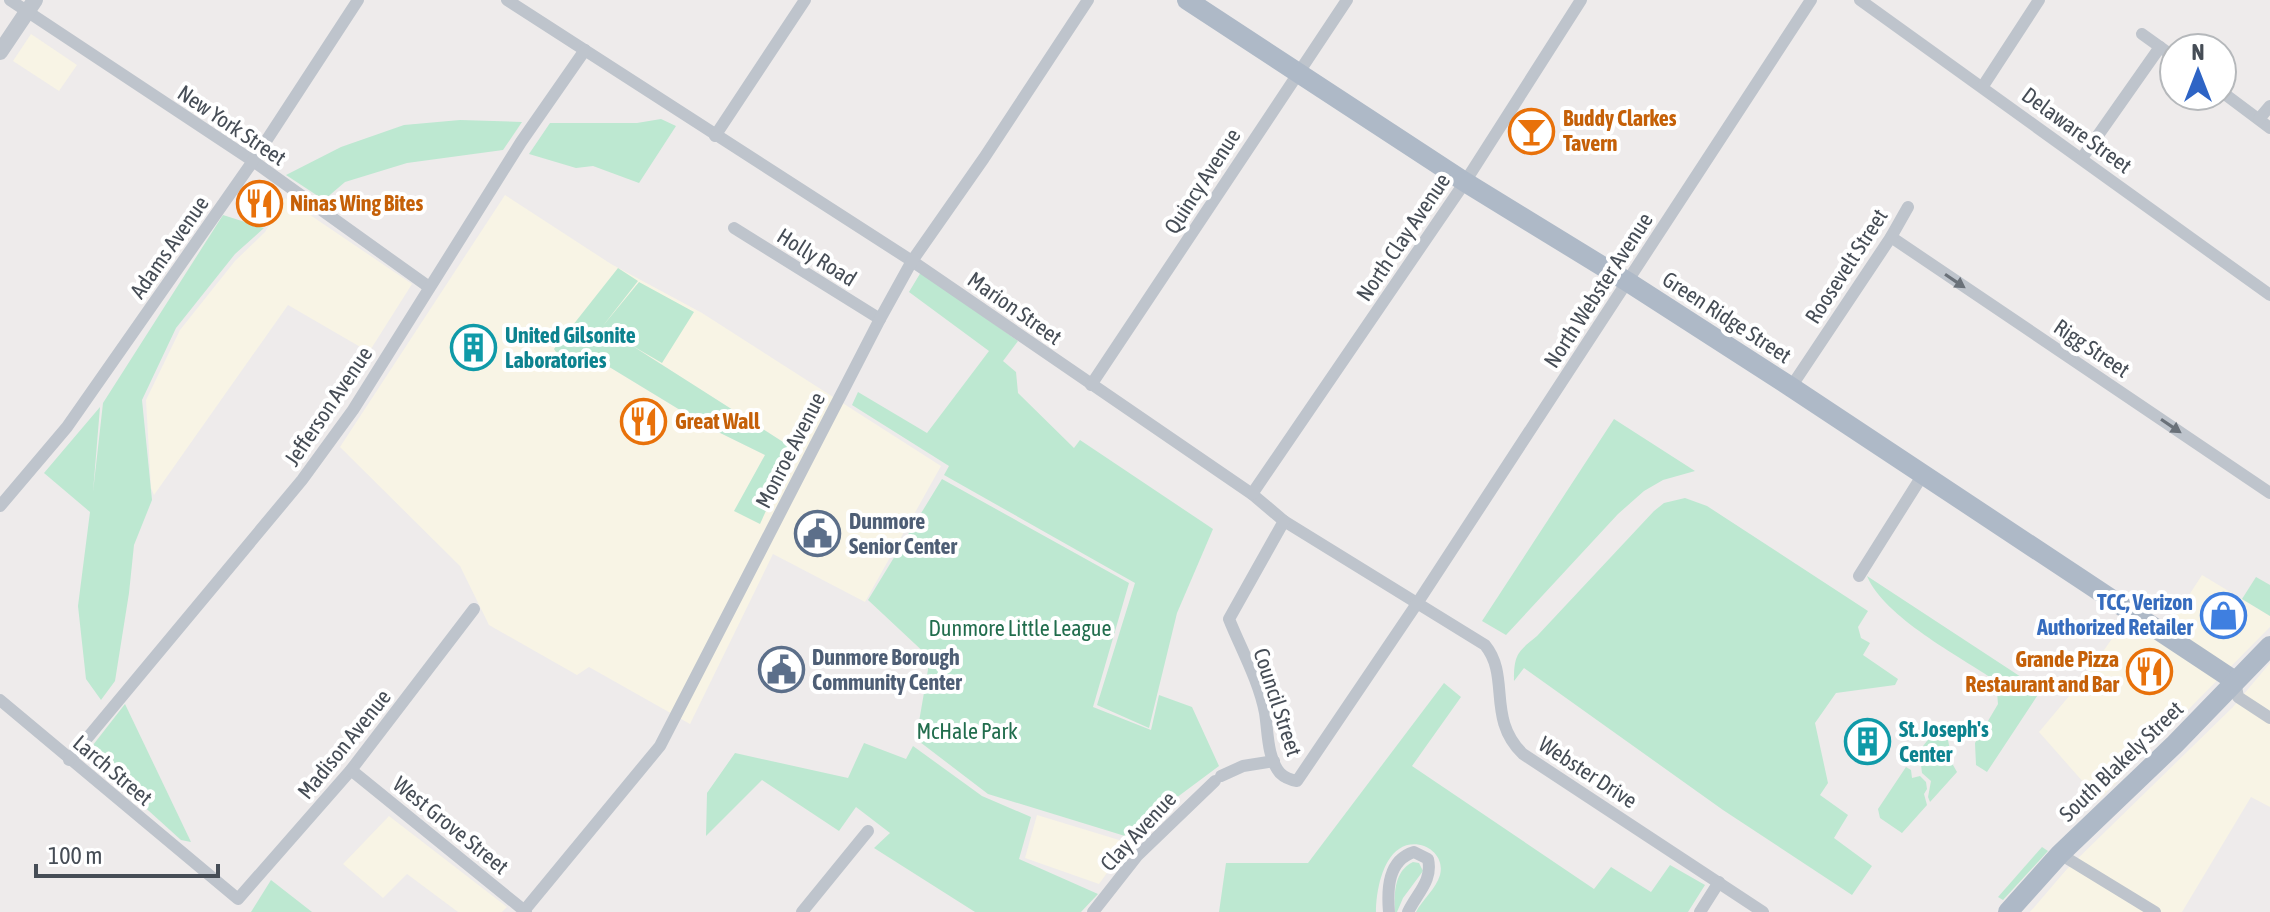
<svg xmlns="http://www.w3.org/2000/svg" width="2270" height="912" viewBox="0 0 2270 912" font-family="'Asap Condensed',sans-serif">
<style>
.commercial{fill:#f8f4e5;fill-rule:evenodd}
.green{fill:#bde8d1}
.lines{fill:none;stroke-linecap:round;stroke-linejoin:round}
.minor{stroke:#bec4cc;stroke-width:12}
.tertiary{stroke:#bec4cc;stroke-width:16}
.primary{stroke:#aeb9c7;stroke-width:20}
.oneway{fill:#6a7179}
.labels{text-anchor:middle;stroke-width:8;stroke-linejoin:round;paint-order:stroke}
.food-label{font-size:22px;font-weight:bold;fill:#c56008;stroke:#fff;text-anchor:start}
.street-label{font-size:22px;fill:#464d56;stroke:#fff}
.culture-label{font-size:22px;font-weight:bold;fill:#0d838f;stroke:#fff;text-anchor:start}
.service-label{font-size:22px;font-weight:bold;fill:#4e5e75;stroke:#fff;text-anchor:start}
.shop-label{font-size:22px;font-weight:bold;fill:#366cbe;stroke:#fff;text-anchor:end}
.park-label{font-size:22px;fill:#216d4d;stroke:#fff}
</style>
<rect width="100%" height="100%" fill="#eeebeb"/>
<g class="commercial">
<polygon points="31,34 77,65 59,91 13,61"/>
<path d="M505,195L611,264L702,313L941,466L865,602L773,554L690,724L589,667L577,675L489,625L460,566L340,447ZM637,281L601,326L794,449L735,511L765,455L708,427L611,368L596,361L554,349L582,316Z"/>
<polygon points="285,198 412,284 369,352 288,305 154,495 151,488 146,400 180,330 235,261 265,232"/>
<polygon points="2202,575 2270,616 2270,627 2099,800 2039,732 2085,677 2135,606 2169,626"/>
<polygon points="2270,663 2270,807 2251,797 2182,912 2030,912 2067,869 2233,707"/>
<polygon points="1037,815 1129,843 1099,884 1025,858"/>
<polygon points="389,816 507,907 502,912 458,912 407,874 383,898 343,864"/>
</g>
<g class="green">
<polygon points="661,119 676,126 639,183 593,166 576,168 529,154 550,123 637,123"/>
<polygon points="460,120 522,122 503,150 407,163 345,182 324,200 286,175 341,147 404,125"/>
<polygon points="223,215 264,228 235,254 176,328 142,400 152,500 134,545 129,593 115,681 101,700 86,679 78,606 90,512 44,473 100,407 93,492 103,403"/>
<polygon points="618,268 638,281 602,327 639,282 694,312 662,363 631,345 794,449 760,524 734,511 765,455 708,427 611,368 596,361 560,358 554,349"/>
<polygon points="921,272 1018,341 1003,361 1016,372 1018,393 1074,448 1080,440 1213,529 1177,613 1149,728 1097,705 1135,583 944,475 949,466 852,405 858,392 927,433 989,351 909,292"/>
<polygon points="1614,419 1695,471 1663,480 1644,491 1618,514 1506,635 1482,621"/>
<polygon points="942,479 1129,583 1093,707 1151,730 1159,695 1192,707 1219,766 1125,836 988,794 916,739 930,658 868,600"/>
<path d="M1685,498L1707,506L1868,611L1858,627L1861,638L1870,643L1863,655L1898,679L1895,685L1836,693L1815,723L1828,783L1820,795L1848,815L1834,838L1872,866L1852,895L1723,810L1524,668L1514,681C1514,655 1517,652 1537,636L1654,511L1664,503Z"/>
<path d="M1867,576L2041,690L1987,772L1976,765L1975,743L1998,704L1996,681C1959,656 1884,617 1867,576Z"/>
<polygon points="2256,577 2270,585 2270,616 2242,599"/>
<path d="M1444,683L1461,697L1412,766L1594,889L1611,867L1651,892L1670,865L1705,885L1688,912H1416C1422,900 1436,889 1440,875C1446,852 1418,836 1399,849C1382,860 1376,892 1376,912H1219L1226,863H1308Z"/>
<polygon points="125,704 191,842 181,840 86,754"/>
<polygon points="1934,732 1947,735 1953,765 1957,772 1930,802 1928,797 1931,781 1922,773 1921,765 1913,766 1909,764"/>
<polygon points="864,743 906,759 913,746 982,796 1031,817 1019,859 1098,894 1081,912 975,912 874,848 890,833 856,807 839,831 762,780 706,836 707,793 735,753 848,778"/>
<polygon points="1906,767 1911,770 1912,778 1920,776 1926,782 1927,789 1924,794 1927,805 1902,833 1880,818 1878,809"/>
<polygon points="2042,847 2048,851 2003,900 1998,897"/>
<path d="M1413,862L1419,863L1423,871L1403,898L1397,912H1395C1394,894 1394,871 1413,862Z"/>
<polygon points="271,880 312,912 251,912"/>
</g>
<g class="lines">
<g class="minor">
<polyline points="10,0 253,161 429,287"/>
<path d="M507,0L912,261L1252,494L1284,521L1485,645C1511,677 1486,718 1523,754L1763,912"/>
<polyline points="1860,0 2270,295"/>
<polyline points="2142,34 2174,57"/>
<polyline points="1983,86 2039,0"/>
<polyline points="2222,92 2270,128"/>
<polyline points="2259,119 2270,106"/>
<polyline points="715,136 805,0"/>
<polyline points="2082,158 2160,47"/>
<polyline points="734,228 880,319"/>
<polyline points="1891,237 2270,493"/>
<polyline points="1091,385 1347,0"/>
<polyline points="1791,387 1891,237 1908,207"/>
<polyline points="1252,494 1465,182 1581,0"/>
<polyline points="0,506 67,427 253,161 358,0"/>
<path d="M1284,521L1229,619C1241,649 1259,681 1265,713C1268,731 1267,758 1280,773C1285,778 1291,780 1297,781L1418,602L1811,0"/>
<polyline points="1859,576 1922,476"/>
<polyline points="2235,681 2238,697 2270,718"/>
<polyline points="0,700 238,899 351,770 474,609"/>
<polyline points="69,760 302,480 353,410 521,142 585,50"/>
<polyline points="351,770 526,912"/>
<polyline points="1221,776 1243,766 1274,761"/>
<polyline points="2060,854 2155,912"/>
<polyline points="523,912 660,746 880,319 912,261 984,158 1088,0"/>
<polyline points="802,912 868,831"/>
<polyline points="1093,912 1137,856 1215,781"/>
<path d="M1389,912C1387,889 1388,860 1414,852L1428,859C1433,881 1417,893 1408,912"/>
<polyline points="1700,912 1719,882"/>
</g>
<polyline class="tertiary" points="0,52 35,0"/>
<g class="primary">
<polyline points="1187,0 1465,182 1628,282 1791,387 2235,681"/>
<polyline points="2008,912 2060,854 2175,744 2270,646"/>
</g>
</g>
<defs><path id="oneway-solid" d="M-6-.8H1V-3.2L6.5 0L1 3.2V.8H-6Z" transform="scale(2)"/></defs>
<g class="oneway">
<use href="#oneway-solid" transform="translate(1955 281) rotate(34)"/>
<use href="#oneway-solid" transform="translate(2171 426) rotate(34)"/>
</g>
<defs>
<symbol id="bar-ring" viewBox="-11 -11 22 22"><circle r="9.5" fill="#fff" stroke="#e8710a" stroke-width="1.5"/><path d="M-6-5H6L.8 .8V4.5H3.5V6h-7V4.5H-.8V.8Z" fill="#e8710a"/></symbol>
<symbol id="restaurant-ring" viewBox="-11 -11 22 22"><circle r="9.5" fill="#fff" stroke="#e8710a" stroke-width="1.5"/><path d="M-5-6h1v4h1v-4h1v4h1v-4h1v5L-1.5 .5V6h-2V.5L-5-1ZM5-6V6H3V1.5H1.5Q1.5-4 5-6Z" fill="#e8710a"/></symbol>
<symbol id="building-ring" viewBox="-11 -11 22 22"><circle r="9.5" fill="#fff" stroke="#0f9aa8" stroke-width="1.5"/><path d="M-4-6H4V6H1V3H-1V6H-4ZM-2.5-4.3h1.7v1.8h-1.7ZM.8-4.3h1.7v1.8H.8ZM-2.5-1h1.7V.8h-1.7ZM.8-1h1.7V.8H.8Z" fill="#0f9aa8"/></symbol>
<symbol id="civic-ring" viewBox="-11 -11 22 22"><circle r="9.5" fill="#fff" stroke="#5c6f8a" stroke-width="1.5"/><path d="M-.6-6.5H3V-4.5H.6V-3L4-1V1h2V6H-6V1h2V-1L-.6-3ZM-1.2 2.5V6h2.4V2.5Z" fill="#5c6f8a"/></symbol>
<symbol id="shop-ring" viewBox="-11 -11 22 22"><circle r="9.5" fill="#fff" stroke="#3f7fe0" stroke-width="1.5"/><path d="M-5-2.5h2.3a2.7 3.5 0 0 1 5.4 0H5L5.5 6h-11ZM-1.5-2.5h3a1.5 2.3 0 0 0-3 0Z" fill="#3f7fe0"/></symbol>
</defs>
<g fill-rule="evenodd">
<use href="#bar-ring" x="1506" y="106" width="51" height="51"/>
<use href="#restaurant-ring" x="234" y="178" width="51" height="51"/>
<use href="#building-ring" x="448" y="322" width="51" height="51"/>
<use href="#restaurant-ring" x="618" y="396" width="51" height="51"/>
<use href="#civic-ring" x="792" y="508" width="51" height="51"/>
<use href="#shop-ring" x="2198" y="590" width="51" height="51"/>
<use href="#civic-ring" x="756" y="644" width="51" height="51"/>
<use href="#restaurant-ring" x="2124" y="646" width="51" height="51"/>
<use href="#building-ring" x="1842" y="716" width="51" height="51"/>
</g>
<g class="labels">
<g class="food-label">
<text x="1563" y="126">Buddy Clarkes<tspan x="1563" dy="25">Tavern</tspan></text>
<text x="290" y="211">Ninas Wing Bites</text>
<text x="675" y="429">Great Wall</text>
<text x="2119" y="667" text-anchor="end">Grande Pizza<tspan x="2119" dy="25">Restaurant and Bar</tspan></text>
</g>
<g class="street-label">
<text transform="translate(232 125) rotate(34)" y="8">New York Street</text>
<text transform="translate(2077 130) rotate(36)" y="8">Delaware Street</text>
<text transform="translate(1202 181) rotate(-57)" y="8">Quincy Avenue</text>
<text transform="translate(1403 237) rotate(-56)" y="8">North Clay Avenue</text>
<text transform="translate(169 247) rotate(-55)" y="8">Adams Avenue</text>
<text transform="translate(817 257) rotate(32)" y="8">Holly Road</text>
<text transform="translate(1846 266) rotate(-57)" y="8">Roosevelt Street</text>
<text transform="translate(1598 290) rotate(-57)" y="8">North Webster Avenue</text>
<text transform="translate(1015 308) rotate(35)" y="8">Marion Street</text>
<text transform="translate(1727 317) rotate(33)" y="8">Green Ridge Street</text>
<text transform="translate(2092 348) rotate(34)" y="8">Rigg Street</text>
<text transform="translate(328 406) rotate(-56)" y="8">Jefferson Avenue</text>
<text transform="translate(790 450) rotate(-63)" y="8">Monroe Avenue</text>
<text transform="translate(1278 702) rotate(72)" y="8">Council Street</text>
<text transform="translate(344 744) rotate(-51)" y="8">Madison Avenue</text>
<text transform="translate(2121 761) rotate(-44)" y="8">South Blakely Street</text>
<text transform="translate(113 770) rotate(40)" y="8">Larch Street</text>
<text transform="translate(1588 772) rotate(33)" y="8">Webster Drive</text>
<text transform="translate(451 825) rotate(39)" y="8">West Grove Street</text>
<text transform="translate(1138 831) rotate(-47)" y="8">Clay Avenue</text>
</g>
<g class="culture-label">
<text x="505" y="343">United Gilsonite<tspan x="505" dy="25">Laboratories</tspan></text>
<text x="1899" y="737">St. Joseph's<tspan x="1899" dy="25">Center</tspan></text>
</g>
<g class="service-label">
<text x="849" y="529">Dunmore<tspan x="849" dy="25">Senior Center</tspan></text>
<text x="812" y="665">Dunmore Borough<tspan x="812" dy="25">Community Center</tspan></text>
</g>
<g class="shop-label">
<text x="2193" y="610">TCC, Verizon<tspan x="2193" dy="25">Authorized Retailer</tspan></text>
</g>
<g class="park-label">
<text x="1020" y="636">Dunmore Little League</text>
<text x="967" y="739">McHale Park</text>
</g>
</g>
<g transform="translate(2198 72)"><circle r="38" fill="#ffffff" stroke="#b5b8bb" stroke-width="2"/>
<path d="M0-6L14 30L0 20L-14 30Z" fill="#2e64c5"/>
<text y="-12" font-size="22" font-weight="bold" text-anchor="middle" fill="#464d56">N</text>
</g>
<path d="M36 864v12h182v-12" fill="none" stroke="#464d56" stroke-width="4"/>
<text x="48" y="864" font-size="24" fill="#464d56" stroke="#ffffff" stroke-width="6" paint-order="stroke">100 m</text>
</svg>
